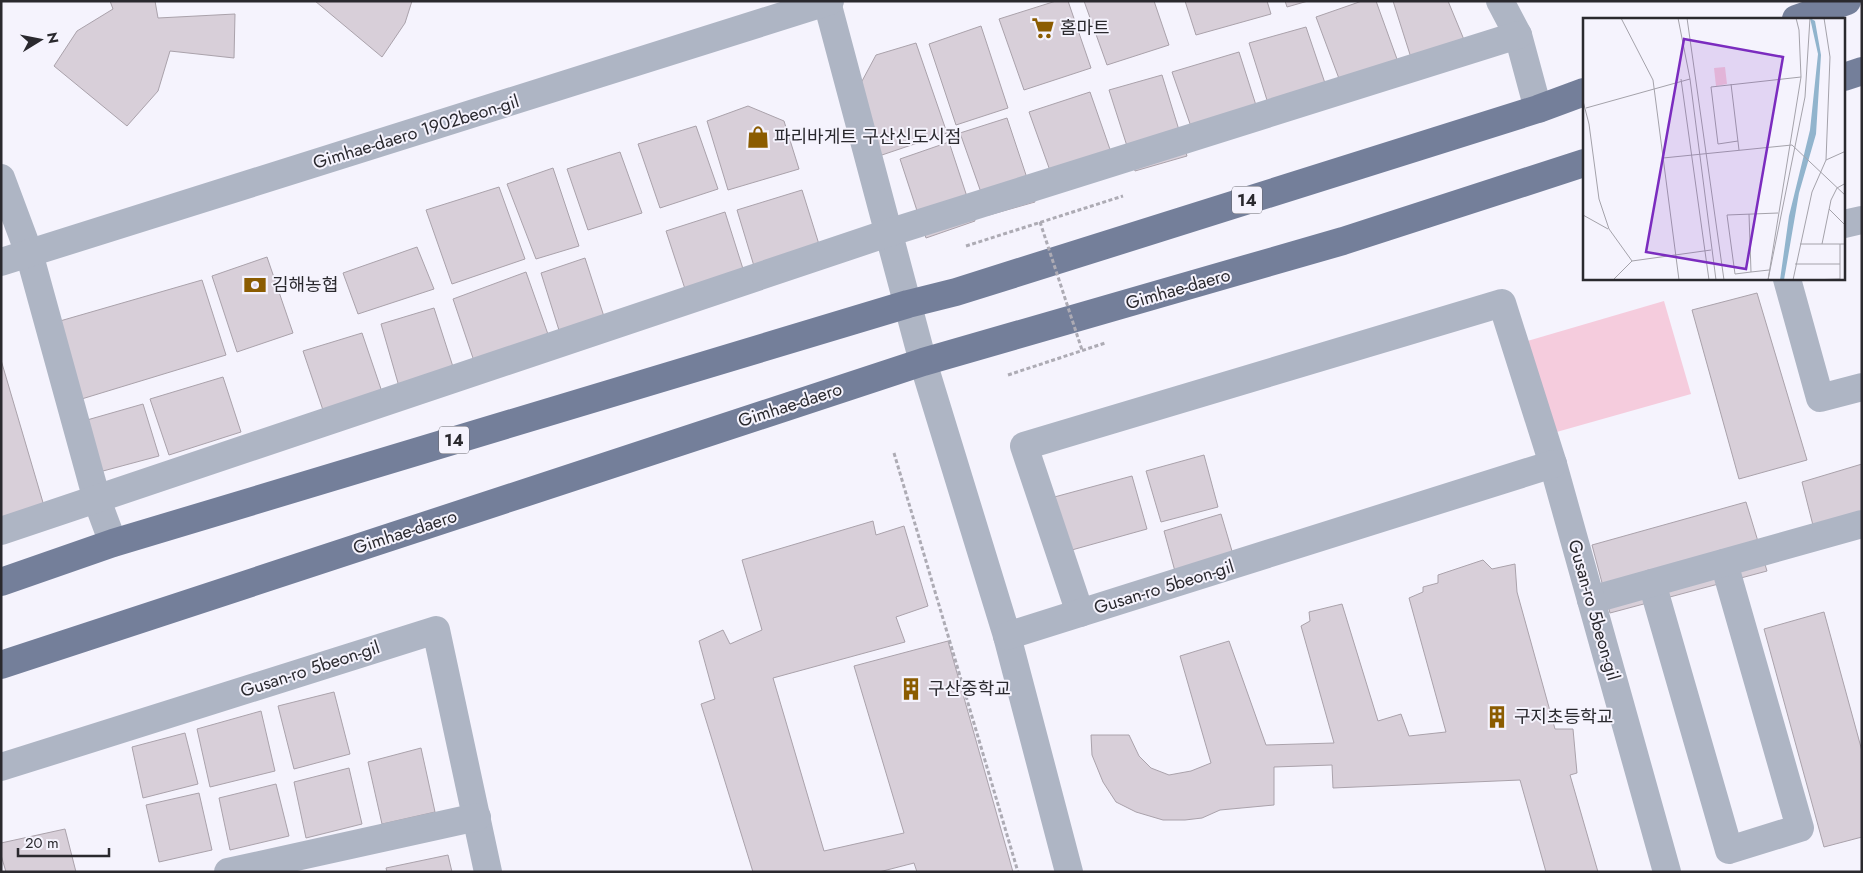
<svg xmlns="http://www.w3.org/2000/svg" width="1863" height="873" viewBox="0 0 1863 873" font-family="Jost,'Noto Sans KR',sans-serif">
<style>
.green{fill:#f5ccdd}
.building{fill:#d8cfd9;stroke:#aaa2ab}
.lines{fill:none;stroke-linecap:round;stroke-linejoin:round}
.path{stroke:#adabb4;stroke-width:3;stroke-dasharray:4 2.5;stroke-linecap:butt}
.minor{stroke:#aeb5c4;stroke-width:28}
.major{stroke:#747f9a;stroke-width:28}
.path-bridge{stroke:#adabb4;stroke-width:3;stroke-dasharray:4 2.5;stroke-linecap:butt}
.labels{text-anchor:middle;stroke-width:4;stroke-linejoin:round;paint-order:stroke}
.shield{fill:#f5f3fd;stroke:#67666c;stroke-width:1}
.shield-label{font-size:16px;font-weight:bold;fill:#2a292e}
.poi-label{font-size:18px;fill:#2a292e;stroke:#f5f3fd;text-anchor:start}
.street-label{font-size:18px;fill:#2a292e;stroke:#f5f3fd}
.inset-road{fill:none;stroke:#a4a2aa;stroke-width:1}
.view{fill:#7b2cbf;fill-opacity:0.15;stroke:#7b2cbf;stroke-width:2.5}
.inset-edge{fill:none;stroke:#2a292e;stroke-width:2.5}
</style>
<rect width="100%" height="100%" fill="#f5f3fd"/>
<polygon class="green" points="1664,301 1691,394 1546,435 1517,344"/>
<g class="building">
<polygon points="110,1 155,1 158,18 235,14 234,58 170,51 158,91 127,126 54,66 77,31 113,9"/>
<polygon points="315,1 412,1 405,23 382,57"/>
<polygon points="1056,1 1068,1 1091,68 1024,90 999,19"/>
<polygon points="1084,1 1154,1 1169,45 1107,65"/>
<polygon points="1185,1 1267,1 1271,14 1196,35"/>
<polygon points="1285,1 1308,1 1287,7"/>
<polygon points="1362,1 1376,1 1402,73 1344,92 1316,17"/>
<polygon points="1393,1 1448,1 1467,47 1413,64"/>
<polygon points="981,26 1008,108 956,125 929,44"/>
<polygon points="1306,27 1331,101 1272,116 1249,43"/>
<polygon points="916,43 947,133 876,157 854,96 876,55"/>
<polygon points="1239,52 1261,121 1196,141 1172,72"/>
<polygon points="1162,75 1187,156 1135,171 1109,90"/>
<polygon points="1090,92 1113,158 1053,179 1029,112"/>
<polygon points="748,106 784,121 799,169 728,190 707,121"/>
<polygon points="1007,118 1035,202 989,215 960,133"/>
<polygon points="696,126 718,189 660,208 638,144"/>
<polygon points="949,142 975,221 926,238 900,159"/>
<polygon points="620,152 642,213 588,230 567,169"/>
<polygon points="553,168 579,246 536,259 507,184"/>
<polygon points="499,187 525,259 452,284 426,210"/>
<polygon points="802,190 822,254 757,276 737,210"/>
<polygon points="725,212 744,272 686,292 666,231"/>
<polygon points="417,247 434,289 358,314 343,273"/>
<polygon points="267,257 293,333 237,352 212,276"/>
<polygon points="585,258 609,332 564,346 541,273"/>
<polygon points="526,272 550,340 475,364 453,299"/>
<polygon points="202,280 226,355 75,401 53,323"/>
<polygon points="1757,293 1807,460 1739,479 1692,310"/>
<polygon points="434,308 455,373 400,390 381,324"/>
<polygon points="362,333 382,392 324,413 303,351"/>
<polygon points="1,360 44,506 1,519"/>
<polygon points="223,377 241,432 169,455 150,399"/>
<polygon points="143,404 159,456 88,475 73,424"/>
<polygon points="1204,455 1218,507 1161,522 1146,471"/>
<polygon points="1862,464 1862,533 1818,545 1802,482"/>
<polygon points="1132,476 1147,529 1061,553 1047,499"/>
<polygon points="1746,502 1767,571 1610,613 1592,545"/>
<polygon points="1221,514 1237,568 1179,586 1164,531"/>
<polygon points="873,521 876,535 904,526 928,606 896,617 905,642 773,678 824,851 904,833 854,666 948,641 1013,872 917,872 914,863 879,872 753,872 701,704 715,699 699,641 723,630 730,644 762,630 742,560"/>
<polygon points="1483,560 1492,569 1515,564 1517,592 1555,729 1573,729 1577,773 1570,775 1598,872 1546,872 1520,780 1333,788 1332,765 1274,767 1274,805 1220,810 1202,818 1185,820 1163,820 1136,812 1116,802 1103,782 1092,755 1091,735 1129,735 1139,756 1151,768 1169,775 1191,771 1211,763 1180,656 1229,641 1266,745 1334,743 1301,626 1310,621 1309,612 1342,604 1378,721 1401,714 1409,736 1446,732 1409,598 1423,592 1423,587 1438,583 1438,575"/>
<polygon points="1824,612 1862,751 1862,837 1824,847 1764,629"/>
<polygon points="334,692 350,754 294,769 278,706"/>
<polygon points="261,711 275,771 210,787 197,729"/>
<polygon points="185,733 198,784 143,798 132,747"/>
<polygon points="421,748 435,812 382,824 368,762"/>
<polygon points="349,768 362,824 306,838 294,782"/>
<polygon points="276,784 289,836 230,850 219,798"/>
<polygon points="199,793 212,850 159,862 146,805"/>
<polygon points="65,829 76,872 6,872 1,855 1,843"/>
<polygon points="448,855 452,872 387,872 386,868"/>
</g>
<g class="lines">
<g class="path">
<polyline points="966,246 1123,196"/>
<polyline points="1008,375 1105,343"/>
<polyline points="894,453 1018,872"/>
</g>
<g class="minor">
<polyline points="1500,1 1518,35 1538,109"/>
<polyline points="827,2 923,362 1007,636 1069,872"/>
<polyline points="1,178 29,253 97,500 113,543"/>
<polyline points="1844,224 1862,220"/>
<polyline points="1,262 830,1"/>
<polyline points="1787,279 1820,398 1862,387"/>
<polyline points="1,531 888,233 1518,35"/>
<polyline points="1652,583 1729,850 1800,828 1724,563"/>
<polyline points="1591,600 1862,524"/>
<polyline points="1080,613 1024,446 1502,303 1553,464 1667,872"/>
<polyline points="1007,636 1553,464"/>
<polyline points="1,767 436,630 488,872"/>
<polyline points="228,872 477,817"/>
</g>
<g class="major">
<polyline points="1796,19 1847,1"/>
<polyline points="1844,77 1862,71"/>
<polyline points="1,582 113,543 908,304 956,292 1538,109 1584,92"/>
<polyline points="1,665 923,362 1343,241 1584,163"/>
</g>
<polyline class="path-bridge" points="1040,222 1082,350"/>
</g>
<defs>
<symbol id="supermarket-bare" viewBox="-9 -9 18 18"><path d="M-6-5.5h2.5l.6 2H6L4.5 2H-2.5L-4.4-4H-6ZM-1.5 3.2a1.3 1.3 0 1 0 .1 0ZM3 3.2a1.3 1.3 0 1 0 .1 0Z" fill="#8b5c01" stroke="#f5f3fd" stroke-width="2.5" paint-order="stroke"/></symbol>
<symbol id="shop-bare" viewBox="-9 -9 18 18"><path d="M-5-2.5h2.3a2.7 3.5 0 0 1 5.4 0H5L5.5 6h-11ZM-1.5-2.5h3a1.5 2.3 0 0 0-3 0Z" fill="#8b5c01" stroke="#f5f3fd" stroke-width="2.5" paint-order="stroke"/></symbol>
<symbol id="bank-bare" viewBox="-9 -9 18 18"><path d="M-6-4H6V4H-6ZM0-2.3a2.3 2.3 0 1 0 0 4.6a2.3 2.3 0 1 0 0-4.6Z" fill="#8b5c01" stroke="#f5f3fd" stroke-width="2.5" paint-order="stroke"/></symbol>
<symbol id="building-bare" viewBox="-9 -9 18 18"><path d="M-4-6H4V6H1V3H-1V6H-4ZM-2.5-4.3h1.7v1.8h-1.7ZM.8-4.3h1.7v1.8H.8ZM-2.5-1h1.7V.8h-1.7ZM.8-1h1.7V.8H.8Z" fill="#8b5c01" stroke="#f5f3fd" stroke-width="2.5" paint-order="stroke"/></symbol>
</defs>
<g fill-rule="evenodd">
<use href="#supermarket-bare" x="1027" y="12" width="32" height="32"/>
<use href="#shop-bare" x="742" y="121" width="32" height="32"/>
<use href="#bank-bare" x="239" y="269" width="32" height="32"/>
<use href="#building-bare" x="895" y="673" width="32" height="32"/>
<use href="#building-bare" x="1481" y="701" width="32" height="32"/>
</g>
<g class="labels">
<g class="shield">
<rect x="1232" y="186.5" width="30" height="27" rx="4"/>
<rect x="439" y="426.5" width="30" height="27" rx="4"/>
</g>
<g class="shield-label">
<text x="1247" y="206">14</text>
<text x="454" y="446">14</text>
</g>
<g class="poi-label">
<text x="1060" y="34">홈마트</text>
<text x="774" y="143">파리바게트 구산신도시점</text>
<text x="272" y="291">김해농협</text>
<text x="928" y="695">구산중학교</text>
<text x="1514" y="723">구지초등학교</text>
</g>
<g class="street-label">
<text transform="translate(416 132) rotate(-17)" y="6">Gimhae-daero 1902beon-gil</text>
<text transform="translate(1178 289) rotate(-16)" y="6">Gimhae-daero</text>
<text transform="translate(790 405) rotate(-18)" y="6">Gimhae-daero</text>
<text transform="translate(405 532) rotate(-18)" y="6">Gimhae-daero</text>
<text transform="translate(1164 587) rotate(-17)" y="6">Gusan-ro 5beon-gil</text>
<text transform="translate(1594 610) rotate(74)" y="6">Gusan-ro 5beon-gil</text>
<text transform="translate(310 669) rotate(-18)" y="6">Gusan-ro 5beon-gil</text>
</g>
</g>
<g transform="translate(1583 18)">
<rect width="262" height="262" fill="#f5f3fd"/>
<path d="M142,49L144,66L133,68L131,50Z" fill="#f5ccdd"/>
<path d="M227,0L232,3L238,37L233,116L216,175L201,262H197L206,198L227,112L235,36Z" fill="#91b4cd"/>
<path class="inset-road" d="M38,0L70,62L96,262M95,0L107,61L133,262M104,0L141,262M98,61L126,262M148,66L156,132M0,83L6,106L16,181L26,211L49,243M3,90L107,61M155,123L135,126L128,69L218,59M209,127L263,178M80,140L209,127M243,142L263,133M0,164V180M246,191L263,208M166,196L168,254L186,252M0,197L25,211M217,226H263M239,226L248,182L254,170L263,165M257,226V262M49,243L128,232M212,246H257M168,254L152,256L144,197L195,195M30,262L49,243M185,262L218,59L216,12L213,0M185,262L222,79L227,0M210,262L229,174L243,142L247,39L241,0M226,262L257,261"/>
<path class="view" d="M101,21L200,39L163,251L63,234Z"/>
<rect width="262" height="262" class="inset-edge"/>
</g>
<rect width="1863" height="873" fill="none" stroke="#2a292e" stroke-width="5"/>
<g transform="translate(40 40) rotate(80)" stroke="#f5f3fd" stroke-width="4" paint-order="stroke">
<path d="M0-4L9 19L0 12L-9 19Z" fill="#2a292e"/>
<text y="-8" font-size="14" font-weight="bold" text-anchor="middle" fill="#2a292e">N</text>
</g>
<path d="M18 848v8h91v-8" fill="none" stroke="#2a292e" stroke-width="2.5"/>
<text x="25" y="848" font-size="15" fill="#2a292e" stroke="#f5f3fd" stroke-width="4" paint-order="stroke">20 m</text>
</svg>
